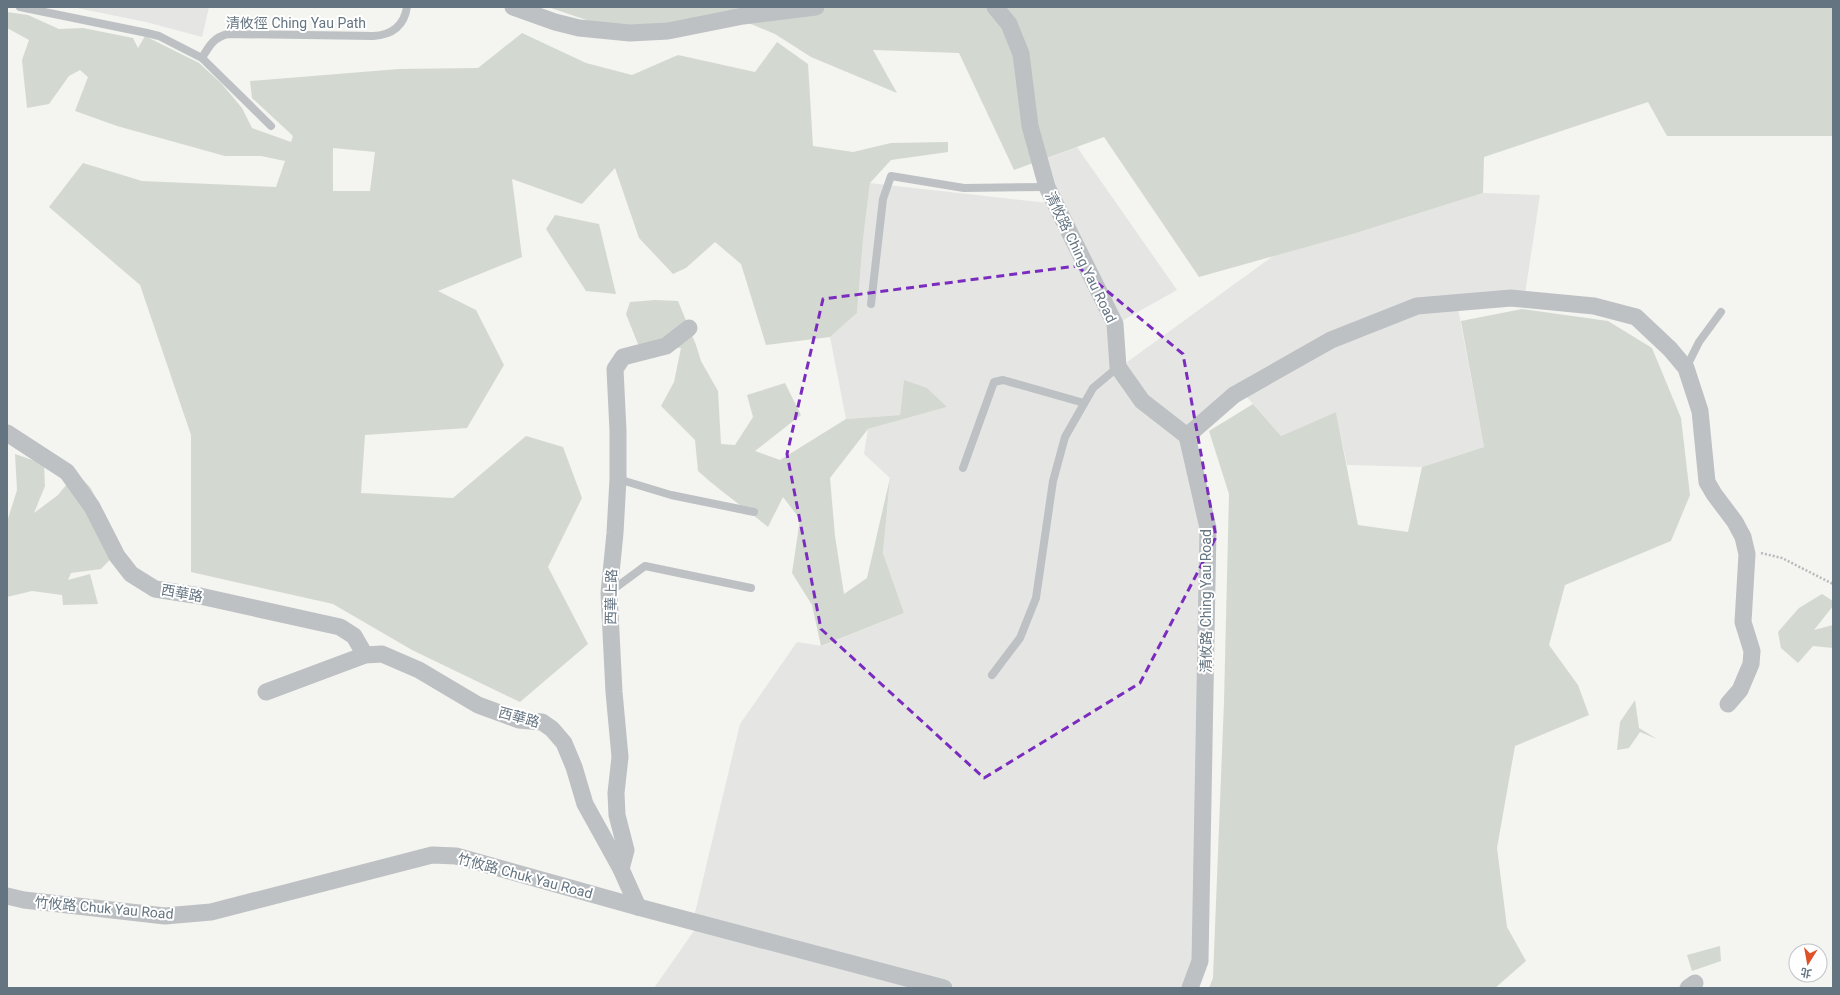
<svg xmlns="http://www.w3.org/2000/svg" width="1840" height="995" viewBox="0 0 1840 995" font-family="Roboto,'Noto Sans TC',sans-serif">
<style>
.built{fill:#e5e6e4}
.green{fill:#d3d9d0;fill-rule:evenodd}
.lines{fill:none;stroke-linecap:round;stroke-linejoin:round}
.path{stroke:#b7babc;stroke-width:2.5;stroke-dasharray:2 2;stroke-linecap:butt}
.service{stroke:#bdc1c4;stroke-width:8}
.minor{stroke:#bdc1c4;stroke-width:17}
.marked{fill:none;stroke:#7b2cbf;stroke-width:3;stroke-dasharray:8 5;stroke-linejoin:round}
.labels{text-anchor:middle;stroke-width:4;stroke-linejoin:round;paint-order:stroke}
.street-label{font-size:14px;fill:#647481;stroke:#fff}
</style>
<rect width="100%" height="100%" fill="#f4f4f0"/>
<g class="built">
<polygon points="72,7 209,7 202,37 146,22"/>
<polygon points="1077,147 1177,290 1120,322 1052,186 1045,159"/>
<polygon points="870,183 1048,203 1110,325 1113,369 1182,439 1202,529 1195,960 1184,988 955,988 950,984 694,917 740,724 797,642 822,646 904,613 883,553 890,478 864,454 868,429 947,407 904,381 900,415 846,419 830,337 857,313 863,240"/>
<polygon points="1483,193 1540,195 1525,294 1416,301 1187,429 1146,397 1123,365 1273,256 1353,234"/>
<polygon points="1458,308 1484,447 1422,467 1347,465 1336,412 1281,436 1245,395 1334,344 1419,311"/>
<polygon points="696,928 923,988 654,988"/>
</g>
<g class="green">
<polygon points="548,7 1833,7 1833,136 1667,136 1648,102 1484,157 1483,193 1353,234 1199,277 1104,137 1014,170 959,53 873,50 897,93 811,57 775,34 725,13 625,33"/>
<path d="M7,12L28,15L59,29L83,28L133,38L138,48L145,36L199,63L221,83L242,108L252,128L291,142L293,136L252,98L250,81L399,69L478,68L522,33L586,63L632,75L678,55L755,72L777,42L808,64L813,146L853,152L891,143L948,142V152L891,160L870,183L863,240L857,313L830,337L766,345L741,264L715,242L686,268L673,274L639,238L615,168L582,204L512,179L522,257L438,291L476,310L504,365L467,428L365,435L361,493L453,498L526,436L563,447L582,498L548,567L588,644L520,702L412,650L333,604L191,572V435L140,285L49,207L83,163L142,181L276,187L285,161L261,156H225L117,126L75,111L88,77L80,70L69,76L49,104L27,108L22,60L29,40L7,28ZM333,148L375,152L370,191H333Z"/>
<polygon points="555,215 599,224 616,294 586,291 546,229"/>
<path d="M655,300L678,301L696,345L701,361L718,391L721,444L735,445L753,417L747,395L785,383L801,415L755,451L780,460L846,419L900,415L904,380L927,388L947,407L868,429L830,478L835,536L844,594L867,578L890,478L883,553L904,613L821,646L812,605L792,573L800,519L783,497L768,527C745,508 720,491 698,471L695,440L661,406L674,382L681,348L638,344L626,314L630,302Z"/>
<polygon points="1522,309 1608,321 1652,348 1681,418 1690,495 1671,541 1565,585 1549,645 1578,685 1589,715 1515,746 1497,848 1507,927 1526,961 1495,988 1209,988 1213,978 1224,702 1229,494 1209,431 1253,404 1281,436 1336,412 1358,525 1408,532 1422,467 1484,447 1461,321"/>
<polygon points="15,454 44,464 45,486 34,513 58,495 76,473 90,487 122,547 101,569 71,573 68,580 90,574 98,604 63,605 62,595 32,591 7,597 7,522 17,490"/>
<polygon points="1822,594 1833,601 1833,606 1814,630 1833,625 1833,648 1813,646 1798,663 1781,648 1778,632 1799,608"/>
<polygon points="1635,700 1639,728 1657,739 1640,732 1629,748 1617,750 1620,722"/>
<polygon points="1720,946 1721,961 1692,971 1687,955"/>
</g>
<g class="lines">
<polyline class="path" points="1761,553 1782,558 1833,584"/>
<g class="service">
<path d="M20,7L147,33L159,36L202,58C209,46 214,37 228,34L373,36C392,35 404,26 407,7"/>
<polyline points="202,58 271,126"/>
<polyline points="871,304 883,199 891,176 964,188 1047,187"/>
<polyline points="1686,368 1699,342 1721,312"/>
<polyline points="963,468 994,382 1003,380 1084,403"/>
<polyline points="618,479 671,495 754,512"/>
<polyline points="611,591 645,566 751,588"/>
<polyline points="992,675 1020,638 1036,598 1053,481 1065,437 1093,388 1118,367"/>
</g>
<g class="minor">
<polyline points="513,7 555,22 579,28 630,33 668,31 743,16 816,7"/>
<polyline points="995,7 1009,24 1021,54 1030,126 1047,187 1115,324 1118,367 1142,401 1187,436 1208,528 1200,961 1190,988"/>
<polyline points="7,433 67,472 92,507 117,556 131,574 155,589 200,596 340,627 354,636 365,655"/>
<polyline points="1187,436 1234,395 1331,340 1417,306 1511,298 1594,306 1636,317 1670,349 1686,368 1700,411 1707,482 1714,494 1735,522 1743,537 1747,554 1743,622 1752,651 1751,664 1740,690 1728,704"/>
<polyline points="266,692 365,655 382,654 419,670 478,705 519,720 542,722 552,729 564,743 574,767 585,804 621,869"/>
<polyline points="7,896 24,900 165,916 211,912 432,855 456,856 638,907 944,988"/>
<polyline points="638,907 621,869 626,850 617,815 616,793 620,757 614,692 609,593 615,533 618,479 618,431 615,369 623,357 666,346 689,328"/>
<polyline points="1688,988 1695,983"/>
</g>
</g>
<path class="marked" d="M1077,266L1183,354L1216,537L1140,683L984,778L821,629L787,454L823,299Z"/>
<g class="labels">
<g class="street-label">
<text x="296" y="28">清攸徑 Ching Yau Path</text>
<text transform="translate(1081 257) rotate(64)" y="5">清攸路 Ching Yau Road</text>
<text transform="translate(182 593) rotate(10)" y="5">西華路</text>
<text transform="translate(611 597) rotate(-89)" y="5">西華上路</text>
<text transform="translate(1206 601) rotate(-90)" y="5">清攸路 Ching Yau Road</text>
<text transform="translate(519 717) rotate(15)" y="5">西華路</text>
<text transform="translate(525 876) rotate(15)" y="5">竹攸路 Chuk Yau Road</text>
<text transform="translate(104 908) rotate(5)" y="5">竹攸路 Chuk Yau Road</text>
</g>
</g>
<rect width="1840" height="995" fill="none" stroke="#647481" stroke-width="16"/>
<g transform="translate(1808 963) rotate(191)"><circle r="19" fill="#ffffff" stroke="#c1c7cd"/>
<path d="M0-3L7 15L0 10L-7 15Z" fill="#dd5228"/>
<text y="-6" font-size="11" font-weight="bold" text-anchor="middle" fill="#647481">北</text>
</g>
</svg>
